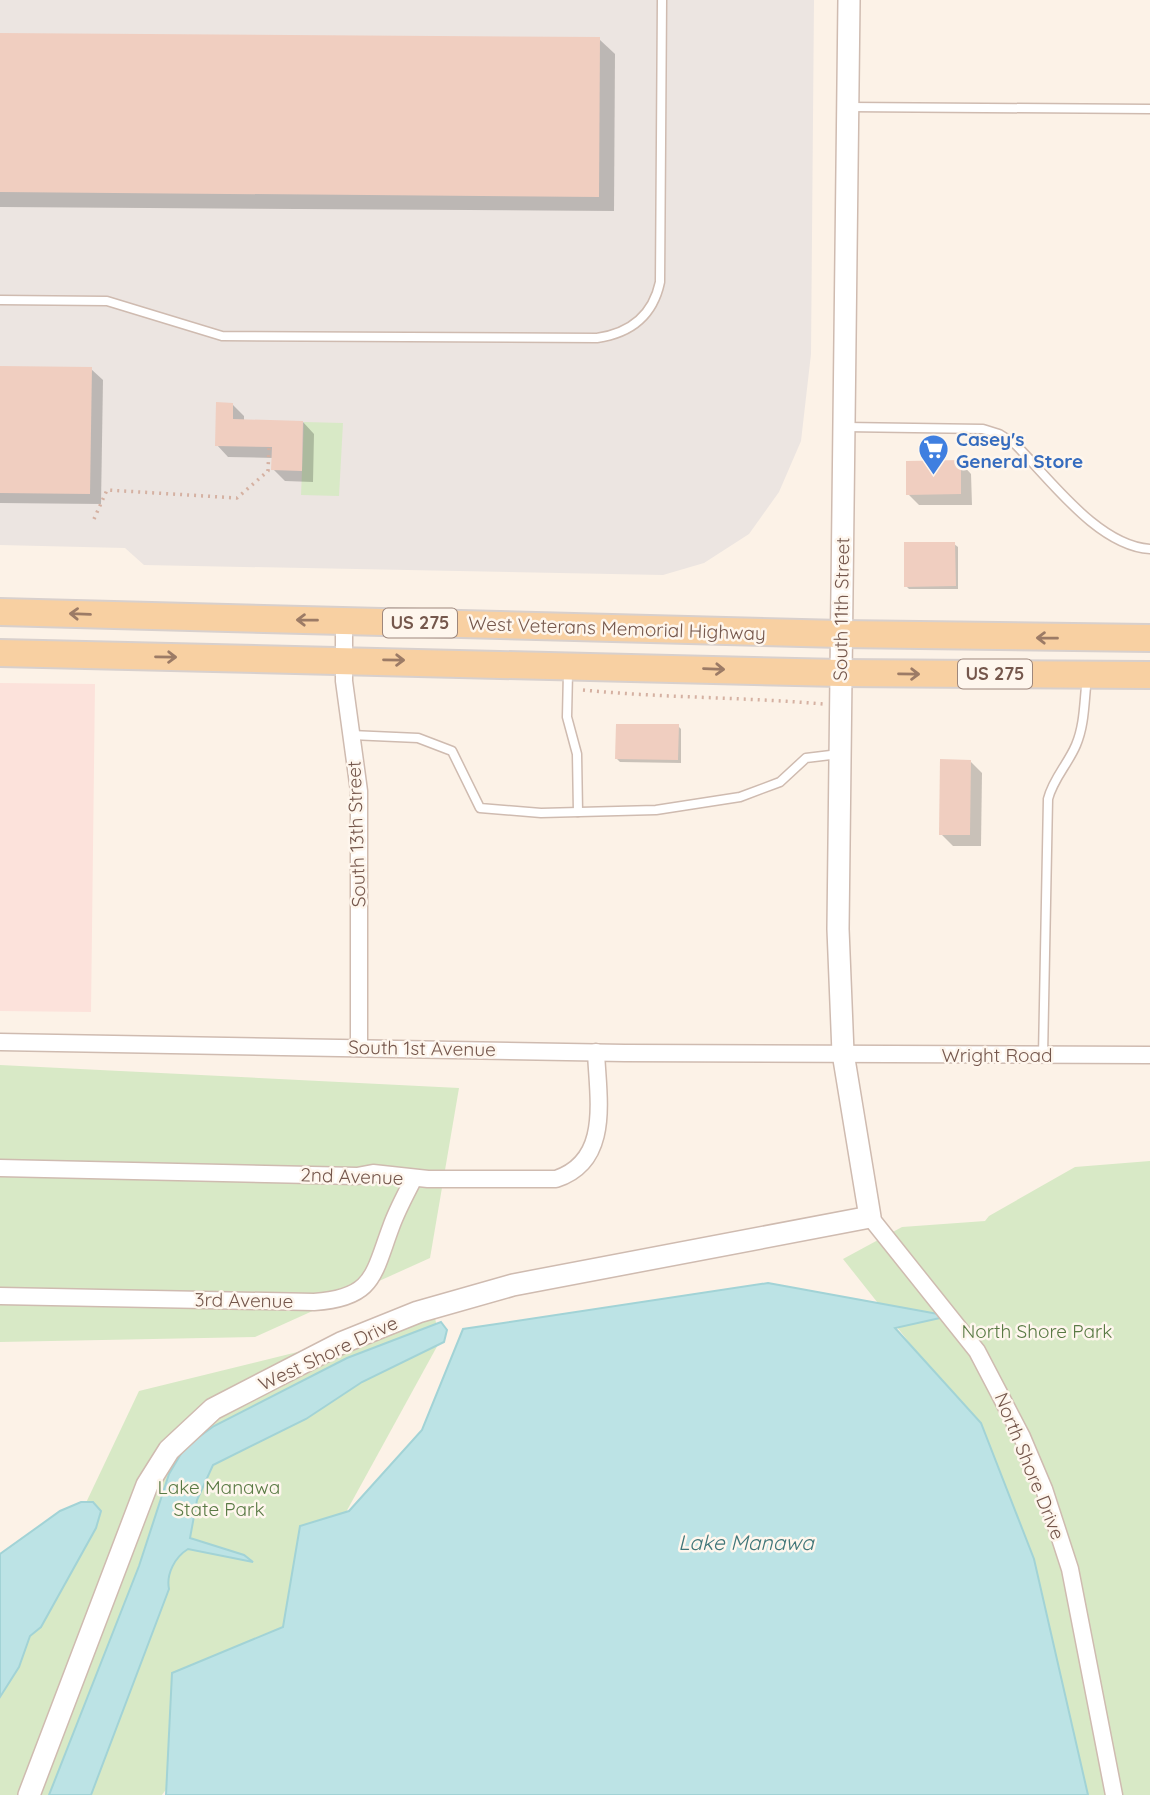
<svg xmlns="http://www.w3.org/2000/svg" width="1150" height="1795" viewBox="0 0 1150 1795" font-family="Quicksand,sans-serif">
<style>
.commercial{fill:#fce2db}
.industrial{fill:#ece5e1}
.green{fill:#d8e9c6}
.water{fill:#bce3e5;stroke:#a2d3d6;stroke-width:2}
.shadow{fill:#0003}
.building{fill:#f0cec0}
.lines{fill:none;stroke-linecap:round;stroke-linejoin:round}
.service-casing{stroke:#cfbbb0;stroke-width:11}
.minor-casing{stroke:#cfbbb0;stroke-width:19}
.tertiary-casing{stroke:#cfbbb0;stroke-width:24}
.primary-casing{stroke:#d8d0cd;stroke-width:30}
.path{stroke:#d5b1a2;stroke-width:3.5;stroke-dasharray:2 5;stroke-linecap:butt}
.service{stroke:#fff;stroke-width:8}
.minor{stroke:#fff;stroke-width:16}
.tertiary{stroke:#fff;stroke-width:21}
.primary{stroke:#f8d0a2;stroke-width:26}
.oneway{stroke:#9c7b66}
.labels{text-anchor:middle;stroke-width:5;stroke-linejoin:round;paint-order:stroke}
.shield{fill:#fef6ed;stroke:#9e877c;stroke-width:2}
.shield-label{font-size:18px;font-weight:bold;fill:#75574c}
.shop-label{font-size:19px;font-weight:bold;fill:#366cbe;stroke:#fef6ed;text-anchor:start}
.street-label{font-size:19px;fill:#75574c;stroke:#fef6ed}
.park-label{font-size:19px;fill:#597a44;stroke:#fef6ed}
.water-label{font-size:21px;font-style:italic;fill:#407679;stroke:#fef6ed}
</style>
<rect width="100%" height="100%" fill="#fcf2e7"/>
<polygon class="commercial" points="0,683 95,684 91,1012 0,1011"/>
<polygon class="industrial" points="0,0 814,0 811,354 801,441 779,492 749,534 704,563 663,575 144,565 125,548 0,545"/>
<g class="green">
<polygon points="304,422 343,423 339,496 301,495"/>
<polygon points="0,1065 459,1088 430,1258 255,1337 0,1342"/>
<polygon points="1150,1161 1150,1795 1087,1795 908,1341 843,1259 902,1227 985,1221 989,1216 1075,1167"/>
<polygon points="435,1318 440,1341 283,1627 162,1795 0,1795 0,1684 139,1391"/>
</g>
<g class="water">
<polygon points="768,1283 949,1316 895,1328 981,1423 1034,1559 1088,1795 166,1795 172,1673 283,1627 300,1526 349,1511 422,1430 463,1329"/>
<path d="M441,1322L447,1330L444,1342L362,1382L306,1419L213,1465L197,1500L190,1538L244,1555L253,1562L188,1549C175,1557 166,1574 169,1589L91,1795H49L139,1566L169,1474L185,1447L214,1426L347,1358Z"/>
<polygon points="81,1502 93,1502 101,1511 96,1528 41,1627 30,1636 19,1667 0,1697 0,1554 60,1511"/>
</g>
<g class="shadow">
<polygon points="0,35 599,39 615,54 614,211 0,207"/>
<polygon points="0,368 91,369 103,380 101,504 0,503"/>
<polygon points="233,405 244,416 244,421 303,422 314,434 313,482 285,481 273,469 274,458 228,457 217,445"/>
<polygon points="960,462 971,474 972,505 919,505 908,494"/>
<polygon points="954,544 958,547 958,589 909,589 906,586"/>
<polygon points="678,726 681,729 681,763 620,762 617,759"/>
<polygon points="970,761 982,773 981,846 953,846 941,834"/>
</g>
<g class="building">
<polygon points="0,33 600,37 599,197 0,192"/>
<polygon points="0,366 92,367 90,494 0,493"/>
<polygon points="216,402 233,403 233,419 303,421 302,471 271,470 272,447 215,446"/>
<polygon points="961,460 961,494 906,495 906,461"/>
<polygon points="904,542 955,542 956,586 904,587"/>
<polygon points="616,724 679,724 678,760 615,759"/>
<polygon points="940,759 971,760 970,835 939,835"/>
</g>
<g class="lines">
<defs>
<g id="service">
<polyline points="848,107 1150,109"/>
<path d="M0,300L107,301L222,336L597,338C631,333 653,315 660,282L662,0"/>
<path d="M845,427L983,429L999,434L1015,444C1050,479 1098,546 1150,549"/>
<polyline points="568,672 567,717 577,754 578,812"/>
<polyline points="351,735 418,738 452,751 480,808 541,813 656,810 740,797 780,782 806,758 839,754"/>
<path d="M1043,1056L1048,799C1053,779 1068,764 1076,745C1085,724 1084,700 1087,678"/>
</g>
<g id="minor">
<polyline points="344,620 344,681 359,791 359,1048"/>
<polyline points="0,1042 625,1053 1150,1055"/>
<path d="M0,1168L357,1176L373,1173L428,1179H556C611,1161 598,1099 596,1052"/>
<polyline points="870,1217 977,1351 1022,1437 1044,1489 1070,1569 1114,1795"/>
<path d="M0,1296L314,1302C374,1298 373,1275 391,1227C397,1210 406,1194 414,1178"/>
</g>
<polyline id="tertiary" points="29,1795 147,1485 169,1450 213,1409 341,1343 418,1312 513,1285 870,1217 843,1053 838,929 849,0"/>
<g id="primary">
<polyline points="0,612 841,634 1150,638"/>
<polyline points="0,653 840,673 1150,675"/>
</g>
</defs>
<use href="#service" class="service-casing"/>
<use href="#minor" class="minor-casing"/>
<use href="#tertiary" class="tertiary-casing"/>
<use href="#primary" class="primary-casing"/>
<g class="path">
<polyline points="94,519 107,490 237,498 268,471 269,447"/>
<path d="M583,690C663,698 743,697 823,704"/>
</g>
<use href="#service" class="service"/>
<use href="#minor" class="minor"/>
<use href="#tertiary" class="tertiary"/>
<use href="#primary" class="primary"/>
</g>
<defs><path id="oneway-shaft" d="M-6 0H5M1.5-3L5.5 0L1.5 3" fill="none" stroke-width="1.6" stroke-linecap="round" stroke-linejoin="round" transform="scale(1.75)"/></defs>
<g class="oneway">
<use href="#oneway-shaft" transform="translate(80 614) rotate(-178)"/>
<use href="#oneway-shaft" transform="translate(307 620) rotate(-179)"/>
<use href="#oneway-shaft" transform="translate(1047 638) rotate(-179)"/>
<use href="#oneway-shaft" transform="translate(166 657) rotate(1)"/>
<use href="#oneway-shaft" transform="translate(394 660) rotate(1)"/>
<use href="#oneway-shaft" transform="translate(714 669) rotate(2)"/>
<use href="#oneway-shaft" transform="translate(909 674) rotate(1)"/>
</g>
<defs>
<symbol id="supermarket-pin" viewBox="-11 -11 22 30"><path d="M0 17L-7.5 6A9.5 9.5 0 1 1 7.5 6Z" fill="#3f7fe0" stroke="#fef6ed"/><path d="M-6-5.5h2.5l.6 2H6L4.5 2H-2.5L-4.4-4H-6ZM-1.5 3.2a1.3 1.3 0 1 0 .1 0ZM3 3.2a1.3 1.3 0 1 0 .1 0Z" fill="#fff"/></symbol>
</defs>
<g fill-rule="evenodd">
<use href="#supermarket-pin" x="916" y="432" width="35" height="47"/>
</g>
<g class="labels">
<g class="shield">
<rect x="383" y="608.5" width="74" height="29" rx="5"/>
<rect x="958" y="659.5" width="74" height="29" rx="5"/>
</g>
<g class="shield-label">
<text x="420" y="629">US 275</text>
<text x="995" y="680">US 275</text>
</g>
<g class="shop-label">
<text x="956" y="446">Casey's<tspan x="956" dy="22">General Store</tspan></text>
</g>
<g class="street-label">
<text transform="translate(841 609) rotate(-89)" y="7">South 11th Street</text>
<text transform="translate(617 628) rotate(2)" y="7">West Veterans Memorial Highway</text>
<text transform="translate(356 834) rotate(-92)" y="7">South 13th Street</text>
<text transform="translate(422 1048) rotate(1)" y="7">South 1st Avenue</text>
<text x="997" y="1062">Wright Road</text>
<text transform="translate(352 1176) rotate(2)" y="7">2nd Avenue</text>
<text transform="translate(244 1300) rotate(1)" y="7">3rd Avenue</text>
<text transform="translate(328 1353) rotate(-25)" y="7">West Shore Drive</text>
<text transform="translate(1030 1466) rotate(68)" y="7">North Shore Drive</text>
</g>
<g class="park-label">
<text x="1037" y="1338">North Shore Park</text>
<text x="219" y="1494">Lake Manawa<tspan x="219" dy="22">State Park</tspan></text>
</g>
<g class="water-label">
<text x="746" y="1550">Lake Manawa</text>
</g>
</g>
</svg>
